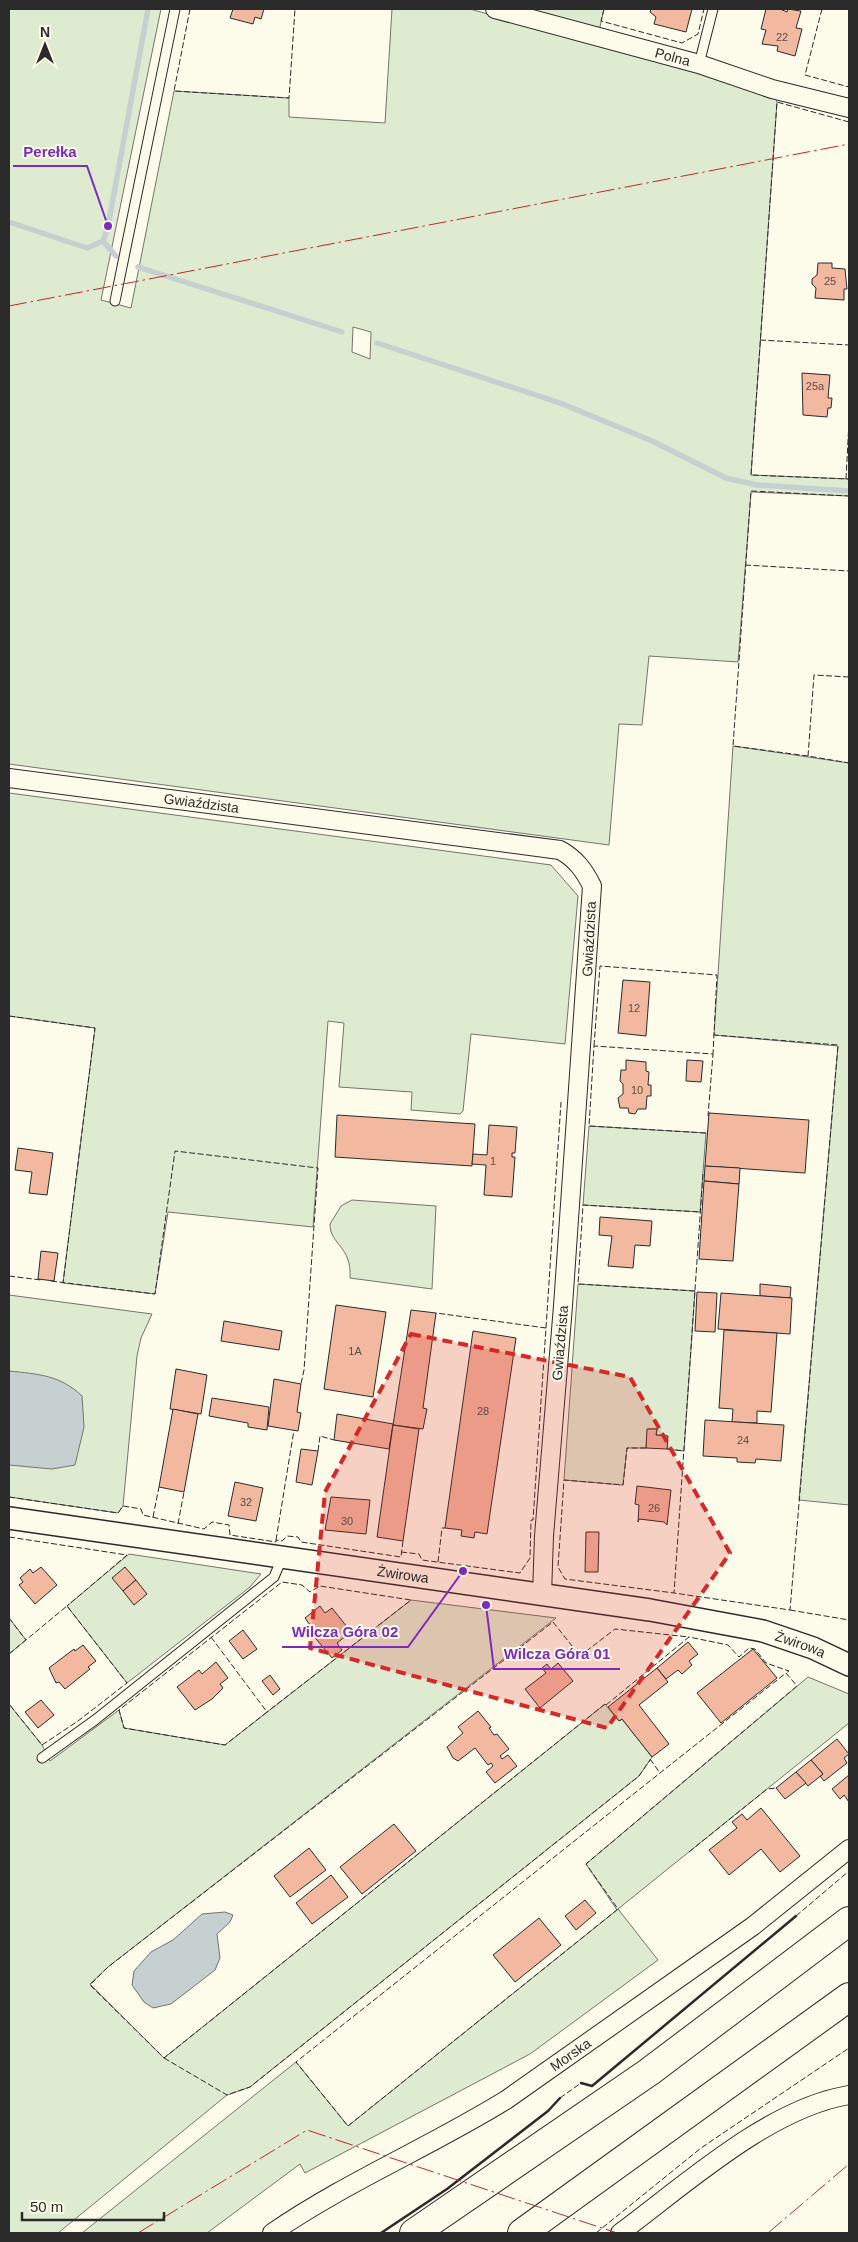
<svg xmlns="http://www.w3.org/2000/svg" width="858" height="2242" viewBox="0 0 858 2242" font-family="Helvetica,sans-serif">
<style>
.green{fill:#deebd1;stroke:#74746e;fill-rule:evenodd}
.water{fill:#c7d0d0;stroke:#74746e}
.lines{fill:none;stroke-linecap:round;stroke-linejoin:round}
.stream{stroke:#c7d0d0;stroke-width:5.5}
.building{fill:#f2b8a0;stroke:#2b2b2b}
.service-casing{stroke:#2b2b2b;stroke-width:11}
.minor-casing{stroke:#2b2b2b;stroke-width:20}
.tertiary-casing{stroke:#2b2b2b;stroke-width:24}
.motorway-casing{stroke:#2b2b2b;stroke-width:30}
.service{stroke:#fdfbea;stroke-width:9}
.minor{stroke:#fdfbea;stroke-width:18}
.tertiary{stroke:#fdfbea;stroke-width:21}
.motorway{stroke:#fdfbea;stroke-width:28}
.fence{stroke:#2b2b2b;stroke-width:1;stroke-dasharray:6 2.5;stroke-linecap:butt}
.wall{stroke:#2b2b2b;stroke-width:2.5}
.power{stroke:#c62828;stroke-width:1;stroke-dasharray:18 4 2.5 4;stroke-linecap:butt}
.marked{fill:#d62828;fill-opacity:0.2;stroke:#d62828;stroke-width:4;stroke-dasharray:10 6;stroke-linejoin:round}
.labels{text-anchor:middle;stroke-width:4;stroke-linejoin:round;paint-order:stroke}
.number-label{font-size:11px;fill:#5d4e48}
.street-label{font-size:14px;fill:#2b2b2b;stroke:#fdfbea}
.leader{fill:none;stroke:#7b2cbf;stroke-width:2}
.callout-dot{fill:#7b2cbf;stroke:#fdfbea;stroke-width:2}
.callout-label{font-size:15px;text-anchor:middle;font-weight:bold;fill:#7b2cbf;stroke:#fdfbea;stroke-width:4;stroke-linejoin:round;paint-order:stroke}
</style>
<rect width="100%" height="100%" fill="#fdfbea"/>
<g class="green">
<path d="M9,9H161L101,300L131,308L174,91L289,98V117L385,123L392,9H470L775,95L777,102L751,475L849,479V496L751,492L738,662L649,656L642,725L619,724L609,845L9,764ZM353,327L371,332L370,359L352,352Z"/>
<polygon points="521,9 604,9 599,31"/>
<polygon points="733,746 849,763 849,1505 799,1500 838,1046 714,1035"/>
<polygon points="9,793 551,865 578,896 565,1044 471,1034 463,1111 460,1114 411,1110 412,1092 339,1087 344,1023 328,1021 313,1227 168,1212 155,1294 63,1283 95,1028 9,1016"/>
<polygon points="589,1126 706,1133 700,1212 583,1205"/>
<path d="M352,1200L436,1206L432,1289L350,1278C352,1246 330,1245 330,1224L341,1206Z"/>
<polygon points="578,1284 695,1291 684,1451 667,1449 667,1436 656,1435 657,1429 648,1429 646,1448 627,1448 623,1485 564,1480"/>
<polygon points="9,1295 152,1314 141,1338 137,1356 123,1506 118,1513 9,1497"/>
<polygon points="129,1554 261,1574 250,1587 127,1683 67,1606"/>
<polygon points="411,1600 556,1618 108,1967 90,1984 164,2058 605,1704 619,1721 622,1719 652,1757 639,1776 250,2087 227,2095 58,2233 9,2233 9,1704 42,1745 50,1761 119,1710 124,1728 225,1745"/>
<polygon points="9,1618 26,1640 9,1654"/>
<polygon points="808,1677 849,1694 849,1723 618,1909 658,1960 530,2054 305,2173 300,2164 207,2233 82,2233 296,2062 348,2126 617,1910 586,1864"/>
</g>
<g class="water">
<path d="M9,1371C38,1374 60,1375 82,1396L84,1427L75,1465L52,1469L9,1465Z"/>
<polygon points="225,1912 233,1915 230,1922 217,1934 220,1958 215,1970 171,2004 153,2008 144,2002 132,1985 134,1971 151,1952 173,1940 202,1914"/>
</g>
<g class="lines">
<g class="stream">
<polyline points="9,222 87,248 103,241 108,226 148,9"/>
<polyline points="103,241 116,256"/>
<polyline points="138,267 342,332"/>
<polyline points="377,343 560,403 650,440 726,478 757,485 849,491"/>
</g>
</g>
<g class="building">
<polygon points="233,9 264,9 261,19 255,17 253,24 230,18"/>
<polygon points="651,9 692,9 686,32 654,24 656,17 650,12"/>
<polygon points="766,9 780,9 787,12 788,9 801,11 796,28 802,29 795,56 777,51 778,46 762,44 766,30 761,29"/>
<polygon points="818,263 832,263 832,268 845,269 847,289 844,289 844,300 815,298 816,288 812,284 812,279 817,275"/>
<polygon points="802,373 830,375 828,398 832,398 831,408 828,408 827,417 803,415"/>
<polygon points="623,980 650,982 646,1036 618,1033"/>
<polygon points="626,1060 646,1062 646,1071 649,1072 648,1085 651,1085 651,1096 647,1096 646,1109 638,1109 635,1114 629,1113 628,1108 620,1108 618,1098 623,1094 623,1084 620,1081 621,1070 626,1070"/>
<polygon points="687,1060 703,1061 701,1082 686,1081"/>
<polygon points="709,1113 809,1120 805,1173 705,1166"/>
<polygon points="337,1115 475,1124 472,1166 335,1157"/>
<polygon points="489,1125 517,1127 515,1153 512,1153 512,1157 515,1157 512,1197 484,1195 486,1165 472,1164 473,1154 487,1155"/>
<polygon points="18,1148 53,1153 47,1195 29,1193 32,1172 15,1170"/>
<polygon points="705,1166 740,1168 739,1184 704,1181"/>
<polygon points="704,1181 739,1184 733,1261 699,1259"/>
<polygon points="600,1217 652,1221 650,1246 635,1245 633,1268 608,1266 612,1236 599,1235"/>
<polygon points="41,1251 58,1253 54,1281 38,1279"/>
<polygon points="760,1284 791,1287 790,1298 760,1296"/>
<polygon points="697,1292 717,1293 715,1332 695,1331"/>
<polygon points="721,1293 792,1298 790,1334 718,1329"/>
<polygon points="336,1305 386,1312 373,1397 324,1389"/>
<polygon points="411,1310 436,1313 423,1408 427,1409 423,1429 393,1425"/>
<polygon points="224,1321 282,1331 279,1350 221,1341"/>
<polygon points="724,1330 777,1333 771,1412 757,1411 757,1423 732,1422 733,1409 719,1408"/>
<polygon points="473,1331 516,1338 487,1534 475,1532 474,1538 461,1536 462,1530 445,1528"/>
<polygon points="176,1369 207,1375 201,1414 170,1409"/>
<polygon points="274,1379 301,1384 297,1412 301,1413 298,1431 268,1426"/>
<polygon points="212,1398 269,1407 267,1430 248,1427 248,1423 209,1416"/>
<polygon points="173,1409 198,1414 184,1492 159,1487"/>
<polygon points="337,1414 393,1424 389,1449 334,1440"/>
<polygon points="705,1420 784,1425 781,1461 756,1459 755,1463 737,1462 737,1458 703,1456"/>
<polygon points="393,1425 419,1429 403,1541 377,1537"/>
<polygon points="647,1429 657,1429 656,1435 668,1436 667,1449 646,1448"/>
<polygon points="301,1449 318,1451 312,1485 296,1482"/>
<polygon points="235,1482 263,1488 256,1521 228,1516"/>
<polygon points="637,1486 671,1490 667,1525 664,1522 639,1519 638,1522 639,1505 635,1504"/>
<polygon points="331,1497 370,1500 366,1534 325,1530"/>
<polygon points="586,1532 599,1532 598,1572 585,1572"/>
<polygon points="41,1567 57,1585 35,1604 19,1585 23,1582 20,1578 30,1569 33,1573"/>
<polygon points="125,1567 136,1580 123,1591 112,1578"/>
<polygon points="136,1580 147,1594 134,1605 123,1591"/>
<polygon points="320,1606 325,1613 332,1608 351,1632 337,1643 342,1650 332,1658 307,1628 310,1625 305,1618"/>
<polygon points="243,1630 257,1649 243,1659 229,1641"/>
<polygon points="688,1642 698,1654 689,1661 692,1665 682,1674 678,1670 666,1679 657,1668"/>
<polygon points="83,1645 96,1661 88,1667 90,1669 65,1689 59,1682 56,1683 49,1668 74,1649 75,1651"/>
<polygon points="753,1649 777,1678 721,1723 697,1693"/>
<polygon points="216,1662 228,1678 220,1684 223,1688 212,1699 195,1710 177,1687 199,1670 202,1674"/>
<polygon points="558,1663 573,1681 540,1708 525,1689 546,1673 542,1668 547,1664 551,1669"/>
<polygon points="657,1668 668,1682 639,1705 669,1744 652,1757 622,1719 619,1721 608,1707"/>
<polygon points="270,1675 280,1689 273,1695 262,1681"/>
<polygon points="41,1700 54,1715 38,1728 25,1712"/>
<polygon points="478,1711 491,1727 489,1728 494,1735 497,1734 509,1749 500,1756 502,1759 508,1755 517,1766 495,1783 486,1772 493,1766 491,1763 488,1765 475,1748 458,1761 453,1758 447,1747 463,1733 458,1727"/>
<polygon points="837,1739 849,1754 844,1758 847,1763 824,1781 820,1776 823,1774 811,1760"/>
<polygon points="811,1760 823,1774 808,1786 796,1772"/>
<polygon points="796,1772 806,1783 785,1799 776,1788"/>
<polygon points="849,1775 849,1802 844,1795 840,1799 832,1789"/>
<polygon points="761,1808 800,1856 780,1872 761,1849 729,1875 709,1850 737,1828 732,1822 742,1814 747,1820"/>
<polygon points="394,1824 416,1851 362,1894 340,1867"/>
<polygon points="309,1848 326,1870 290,1897 274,1876"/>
<polygon points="331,1875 348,1897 312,1924 296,1903"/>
<polygon points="585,1900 596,1913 576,1930 565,1916"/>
<polygon points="539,1918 561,1945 515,1982 493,1955"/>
</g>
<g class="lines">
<defs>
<g id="service">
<polyline points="699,64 713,9"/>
<polyline points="115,301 175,9"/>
<polyline points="42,1758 95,1720 274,1577 282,1558"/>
</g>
<g id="minor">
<path id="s1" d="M495,9L699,64L772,89L849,108"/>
<path id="s2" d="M9,778L560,850C576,859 584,870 592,886L563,1306L544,1536L542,1595"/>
<path id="s3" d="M272,2233C346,2182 430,2147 506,2100L753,1926L849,1849"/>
<path d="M620,2233C685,2185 769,2108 849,2095"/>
</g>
<g id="tertiary">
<path id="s4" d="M9,1518L650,1610L763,1631L813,1648L849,1665"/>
</g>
<g id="motorway">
<polyline points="414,2233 649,2072 849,1921"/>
<polyline points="522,2233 849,1997"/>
</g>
</defs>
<use href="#service" class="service-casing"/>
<use href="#minor" class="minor-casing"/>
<use href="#tertiary" class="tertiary-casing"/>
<use href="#motorway" class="motorway-casing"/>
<use href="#service" class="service"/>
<use href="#minor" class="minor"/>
<use href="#tertiary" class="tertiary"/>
<use href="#motorway" class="motorway"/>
<g class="fence">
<polyline points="190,9 174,91 289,98 295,9"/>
<polyline points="604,9 601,21 682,43 698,34 704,9"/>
<polyline points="822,9 805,75 849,87"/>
<polyline points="849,122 777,102 751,475 849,479"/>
<polyline points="760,340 849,345"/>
<polyline points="846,479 849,421"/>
<polyline points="745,565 849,571"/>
<polyline points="849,677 814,675 808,756 849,763"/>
<polyline points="808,756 733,746 751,491 849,496"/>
<polyline points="9,1016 95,1028 63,1283"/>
<polyline points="594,1046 600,966 717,975 713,1054"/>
<polyline points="706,1133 589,1126 594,1046 713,1054 708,1116"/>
<polyline points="703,1174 674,1593 790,1610 838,1045 714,1035"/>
<polyline points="9,1276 41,1280"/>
<polyline points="51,1281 155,1294 175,1151 318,1168 304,1370 301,1384"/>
<polyline points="695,1291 578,1284 583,1205 700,1212"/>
<polyline points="546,1328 561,1102"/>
<polyline points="646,1448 627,1448 623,1485 564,1480 558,1567 565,1579 674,1593"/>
<polyline points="667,1449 684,1451"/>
<polyline points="318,1451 320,1436 334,1440"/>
<polyline points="9,1497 118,1513 123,1506 141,1509 143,1515 204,1529 212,1522 229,1525 230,1535 276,1542 276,1540 282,1541 287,1536 298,1537 301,1542 401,1557 403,1541"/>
<polyline points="153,1517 159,1487"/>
<polyline points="178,1524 184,1492"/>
<polyline points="9,1537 127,1555 67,1606"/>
<polyline points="276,1540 294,1430"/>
<polyline points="401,1552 419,1554 422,1560 520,1573 530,1558 531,1520 533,1520 546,1328 436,1313"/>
<polyline points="438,1562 442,1528 445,1528"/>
<polyline points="790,1610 849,1620"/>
<polyline points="9,1618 26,1640"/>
<polyline points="211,1637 267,1712 225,1745 124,1728 119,1710 282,1582 302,1585 310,1592 320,1586 411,1600 267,1712"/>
<polyline points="9,1654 67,1606 127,1683 78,1721 42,1745 9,1704"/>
<polygon points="786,1673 797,1686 586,1864 618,1909 348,2126 296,2062"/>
<polyline points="605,1704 164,2058 90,1985 108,1967 553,1622 580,1656 615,1629 689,1637"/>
<polyline points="606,1705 689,1637 728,1645 739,1657 749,1648 755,1649 766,1663 789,1671 786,1673"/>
<polyline points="650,1759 660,1773"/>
<polyline points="689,1852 767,1789 776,1788"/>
<polyline points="796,1916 849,1871"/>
<polyline points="164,2058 227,2095 250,2087 639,1776 650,1760"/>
<polyline points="560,2098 581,2083"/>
<polyline points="596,2233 701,2148 849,2048"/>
</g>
<g class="wall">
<polyline points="581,2083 592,2086 796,1916"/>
<polyline points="381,2233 447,2189 548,2111 560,2098"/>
</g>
<g class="power">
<polyline points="9,306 849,144"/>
<polyline points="138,2233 307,2130 617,2233"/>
<polyline points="768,2233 849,2164"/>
</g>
</g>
<path class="marked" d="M411,1334L630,1377L730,1553L607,1728L310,1648L325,1492Z"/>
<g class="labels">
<g class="number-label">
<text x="782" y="41">22</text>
<text x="830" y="285">25</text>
<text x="815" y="390">25a</text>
<text x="634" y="1012">12</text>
<text x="637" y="1094">10</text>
<text x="493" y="1165">1</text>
<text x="355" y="1355">1A</text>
<text x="483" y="1415">28</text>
<text x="743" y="1444">24</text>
<text x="246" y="1506">32</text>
<text x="654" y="1512">26</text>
<text x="347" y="1525">30</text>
</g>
<g class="street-label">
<text dy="5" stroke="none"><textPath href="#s1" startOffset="184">Polna</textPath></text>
<text dy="5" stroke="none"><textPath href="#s2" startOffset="194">Gwiaździsta</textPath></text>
<text transform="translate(589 939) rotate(-87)" y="5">Gwiaździsta</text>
<text transform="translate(560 1343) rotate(-85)" y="5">Gwiaździsta</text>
<text dy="5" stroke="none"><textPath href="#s4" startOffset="398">Żwirowa</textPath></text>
<text dy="5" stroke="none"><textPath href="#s4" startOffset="802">Żwirowa</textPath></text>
<text dy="5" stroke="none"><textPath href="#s3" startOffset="348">Morska</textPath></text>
</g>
</g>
<path class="leader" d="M108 226L87 166H13M463 1571L408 1647H282M486 1605L494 1669H620"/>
<g class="callout-dot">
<circle cx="108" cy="226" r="5"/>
<circle cx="463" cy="1571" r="5"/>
<circle cx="486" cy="1605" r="5"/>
</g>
<g class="callout-label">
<text x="50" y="157">Perełka</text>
<text x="345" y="1637">Wilcza Góra 02</text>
<text x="557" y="1659">Wilcza Góra 01</text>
</g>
<rect width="858" height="2242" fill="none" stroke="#2b2b2b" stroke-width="20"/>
<g transform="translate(45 45)" stroke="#fdfbea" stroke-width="4" paint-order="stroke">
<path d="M0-4L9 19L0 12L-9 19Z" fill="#2b2b2b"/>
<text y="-8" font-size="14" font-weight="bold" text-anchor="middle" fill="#2b2b2b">N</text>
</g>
<path d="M22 2212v8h142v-8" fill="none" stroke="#2b2b2b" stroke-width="2.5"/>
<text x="30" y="2212" font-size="15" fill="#2b2b2b" stroke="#fdfbea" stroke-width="4" paint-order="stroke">50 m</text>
</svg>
